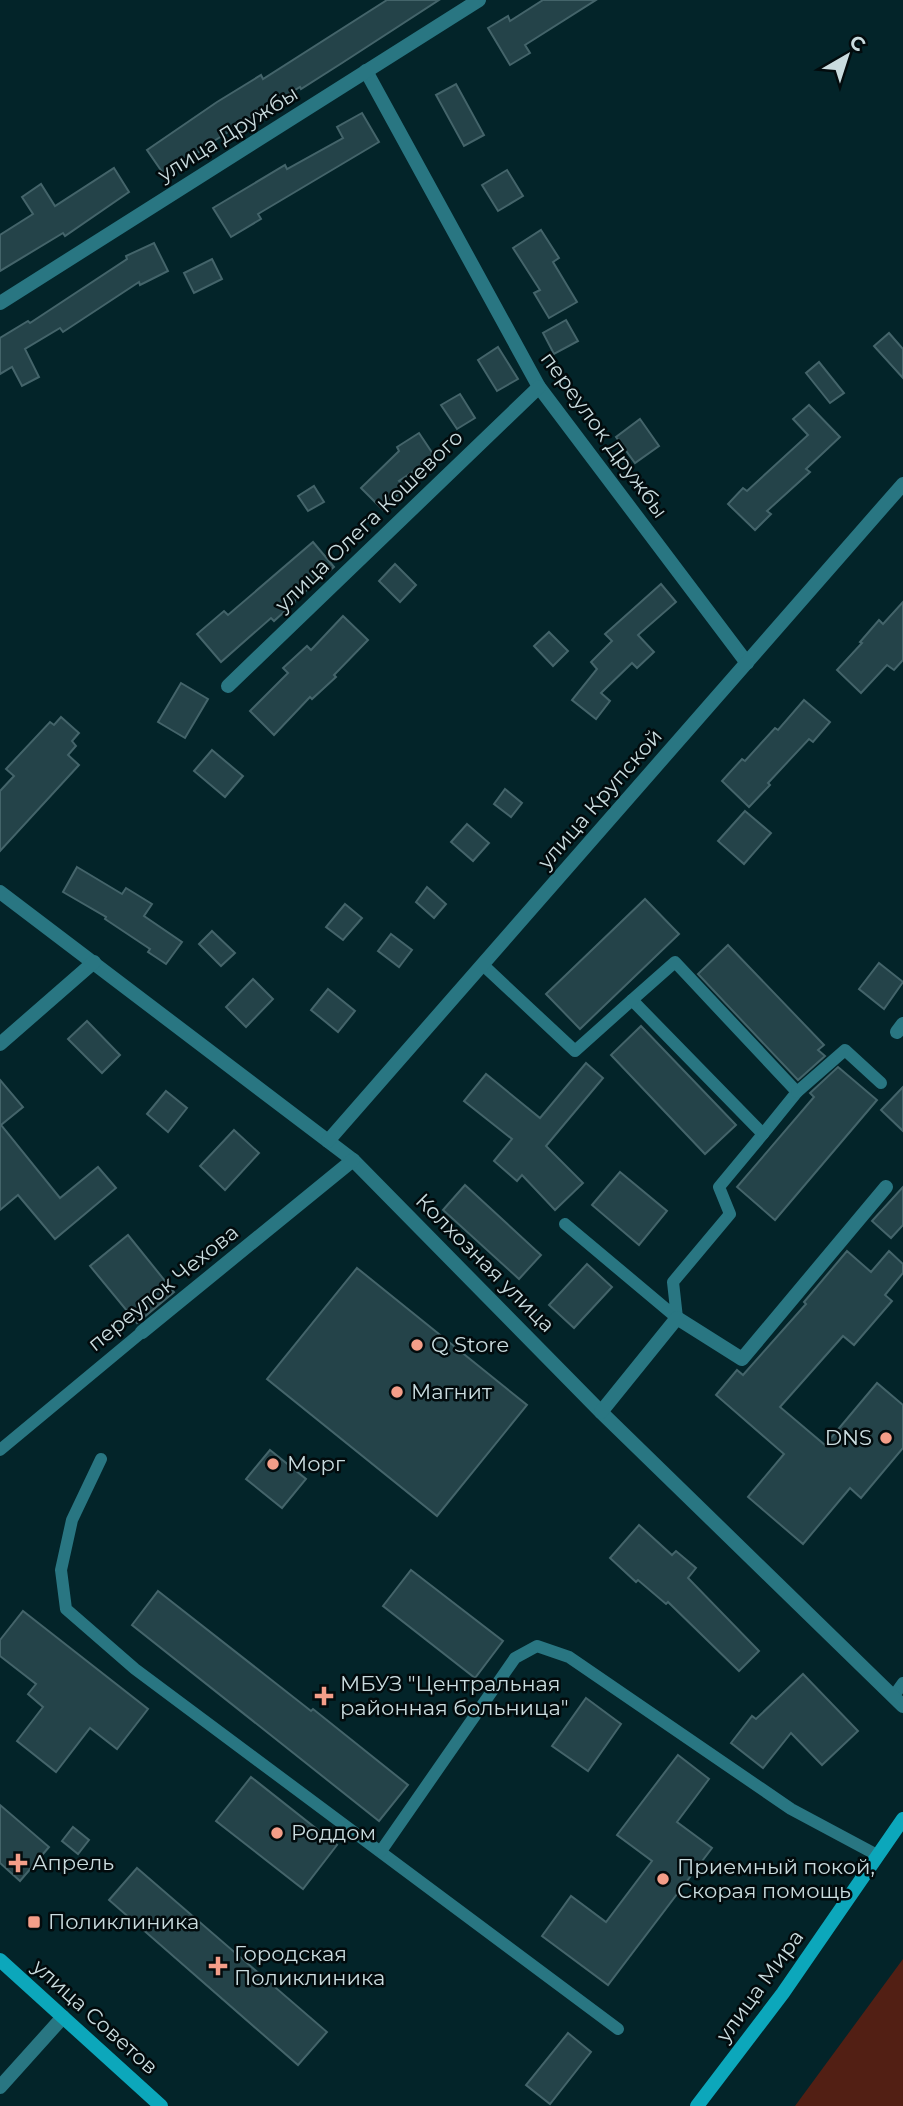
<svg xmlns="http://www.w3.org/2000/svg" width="903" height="2106" viewBox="0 0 903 2106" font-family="Montserrat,sans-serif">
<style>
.green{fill:#521f14}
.building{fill:#244349;stroke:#44646a;stroke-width:2}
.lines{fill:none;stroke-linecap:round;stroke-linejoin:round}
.lane{stroke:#297682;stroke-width:12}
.street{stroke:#297682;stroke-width:14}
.secondary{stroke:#0ca7bb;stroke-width:14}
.poi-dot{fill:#f49e89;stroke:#020b0d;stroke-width:2.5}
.labels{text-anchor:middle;stroke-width:5;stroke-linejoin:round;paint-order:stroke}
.street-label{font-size:21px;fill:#cadcdf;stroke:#020b0d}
.poi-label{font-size:21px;fill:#cadcdf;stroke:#020b0d;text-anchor:start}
</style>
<rect width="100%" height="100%" fill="#032429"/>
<polygon class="green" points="903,1959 903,2106 795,2106"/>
<g class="building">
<polygon points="387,0 439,0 342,63 301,89 300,87 214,141 165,176 147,150 217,102 261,75 263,79"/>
<polygon points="543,0 596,0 525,45 530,53 510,65 488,28 508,16 510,21"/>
<polygon points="456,84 484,135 464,146 436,95"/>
<polygon points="362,113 379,142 258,214 261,219 231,237 213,208 285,165 287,169 343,138 337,127"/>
<polygon points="114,168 129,192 65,236 63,233 0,271 0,235 33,214 22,197 41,184 55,206"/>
<polygon points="507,170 523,196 498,211 482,185"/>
<polygon points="541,230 559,258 553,262 577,302 549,318 534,293 540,290 513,248"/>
<polygon points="154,243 168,271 140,285 139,282 63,332 60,328 25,349 39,377 22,386 12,367 0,374 0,338 28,321 30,323 127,259 126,256"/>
<polygon points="212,259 222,279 194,293 184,273"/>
<polygon points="566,320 578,341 554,354 543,333"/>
<polygon points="889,333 903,349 903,378 874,346"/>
<polygon points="498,347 518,379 497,391 478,360"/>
<polygon points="819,362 844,393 830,403 806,373"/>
<polygon points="460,394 475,418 457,429 441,405"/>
<polygon points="809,405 840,437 806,469 810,472 767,511 771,514 755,530 728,504 743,488 747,491 808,435 793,419"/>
<polygon points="640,419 659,446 635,463 616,437"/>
<polygon points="419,433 435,457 399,481 405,487 383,510 361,488 399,451 397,447"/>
<polygon points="314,486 324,502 308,511 298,496"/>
<polygon points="313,542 334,567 294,601 295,602 274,621 271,618 221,662 197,634 224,611 228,615"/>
<polygon points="395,564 416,585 400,602 379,581"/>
<polygon points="661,584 676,602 638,635 654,652 637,668 632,663 601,693 610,701 596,719 572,700 597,669 591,662 612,641 605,634"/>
<polygon points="903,602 903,660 894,670 887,665 861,693 837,670 862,643 860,642 879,620 883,624"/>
<polygon points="343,616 368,640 334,675 336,677 312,699 310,697 274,735 250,711 288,673 283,668 307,646 311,650"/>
<polygon points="549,632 568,651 553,666 534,646"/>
<polygon points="181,683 208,699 185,738 158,722"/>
<polygon points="804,700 830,722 813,742 809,739 768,783 770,785 749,807 722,781 742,759 745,761 775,728 778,730"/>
<polygon points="61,717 79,733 72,741 76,746 68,755 79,765 0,851 0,791 14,776 6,769 50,722 54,725"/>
<polygon points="212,750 243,776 225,797 194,771"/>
<polygon points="505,789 522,803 511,817 494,804"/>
<polygon points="745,811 771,833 744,864 718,841"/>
<polygon points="467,824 489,843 473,861 451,842"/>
<polygon points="77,867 122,894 126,888 152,904 144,916 182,942 166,964 148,952 150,949 105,919 106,917 63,892"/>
<polygon points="427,887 446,904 434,918 416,902"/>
<polygon points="645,899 679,934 580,1029 546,994"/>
<polygon points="345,904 362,918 343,940 326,927"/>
<polygon points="212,931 235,953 221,966 199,944"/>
<polygon points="391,934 412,950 399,967 378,951"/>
<polygon points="728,945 824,1045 818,1050 825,1056 798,1080 698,974"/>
<polygon points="879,963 903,982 884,1009 859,989"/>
<polygon points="253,979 273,999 246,1027 226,1007"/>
<polygon points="328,989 355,1011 338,1032 311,1010"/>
<polygon points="87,1021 120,1055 102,1073 68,1039"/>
<polygon points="641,1026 736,1125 705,1154 611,1055"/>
<polygon points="586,1063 603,1078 546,1146 583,1183 555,1210 522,1175 517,1181 494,1161 512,1139 464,1101 486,1074 540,1118"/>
<polygon points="838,1067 877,1100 775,1220 737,1187 814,1097 810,1093"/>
<polygon points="0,1080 23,1107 1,1125 60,1198 98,1167 116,1188 55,1239 18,1195 0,1210"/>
<polygon points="903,1087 903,1131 881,1110"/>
<polygon points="166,1091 187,1108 168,1132 147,1114"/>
<polygon points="234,1130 259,1153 225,1190 200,1166"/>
<polygon points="620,1172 667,1211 639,1245 592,1205"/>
<polygon points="465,1185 541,1255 519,1279 443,1210"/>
<polygon points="903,1187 903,1225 891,1238 872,1221"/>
<polygon points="128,1235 174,1292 137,1323 90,1266"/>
<polygon points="847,1251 871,1272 889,1251 903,1264 903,1273 885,1295 892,1301 854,1345 843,1336 780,1407 825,1445 877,1383 903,1405 903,1448 861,1498 850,1488 803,1544 748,1497 784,1454 716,1395 737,1370 743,1375 806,1304 804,1302"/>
<polygon points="587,1264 612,1287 574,1328 549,1305"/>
<polygon points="357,1268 527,1405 437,1516 267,1379"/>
<polygon points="270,1450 306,1479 282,1508 246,1479"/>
<polygon points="639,1525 672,1555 676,1551 696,1568 688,1578 759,1651 739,1671 668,1602 666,1604 638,1580 636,1582 610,1558"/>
<polygon points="411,1570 503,1641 475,1678 383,1606"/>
<polygon points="158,1591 311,1711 313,1709 408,1785 379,1821 132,1625"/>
<polygon points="23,1611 148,1709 117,1749 90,1728 56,1772 17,1741 43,1707 28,1694 36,1684 0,1656 0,1640"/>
<polygon points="803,1674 858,1731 822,1765 791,1733 763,1768 731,1743 752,1716 756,1719"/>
<polygon points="586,1698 621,1724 588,1771 552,1746"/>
<polygon points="678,1755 709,1779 677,1822 712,1848 608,1985 542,1936 571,1896 606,1922 652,1861 617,1835"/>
<polygon points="251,1777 337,1845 303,1889 216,1821"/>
<polygon points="0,1805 49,1847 20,1881 0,1863"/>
<polygon points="73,1827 89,1840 78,1854 62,1841"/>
<polygon points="137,1868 327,2032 298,2065 109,1900"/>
<polygon points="568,2033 591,2052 550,2104 526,2085"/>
</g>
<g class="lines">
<g class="lane">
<polyline points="483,965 575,1051 632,1000 763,1134 719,1187 730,1214 673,1282 677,1318 565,1224"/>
<polyline points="632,1000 675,962 797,1092 763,1134"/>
<polyline points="797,1092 845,1050 881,1083"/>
<polyline points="0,1450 142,1332"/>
<polyline points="101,1459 72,1520 61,1570 66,1609 135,1669 618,2029"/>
<polyline points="893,1697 903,1683"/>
<polyline points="381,1851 515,1658 537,1646 569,1657 791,1809 877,1855"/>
</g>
<g class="street">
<polyline points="366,71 539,387 747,663"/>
<polyline points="0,303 479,0"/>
<polyline points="228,686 539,387"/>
<polyline points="0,892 353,1160 601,1412 903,1706"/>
<polyline points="897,1032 903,1024"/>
<polyline points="0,1044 94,962"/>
<polyline points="328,1141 903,484"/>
<polyline points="142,1332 353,1160"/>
<polyline points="601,1412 677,1318 742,1359 886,1187"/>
<polyline points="0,2087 63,2017"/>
</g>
<g class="secondary">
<polyline points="0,1960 161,2106"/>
<polyline points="697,2106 783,1993 903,1819"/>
</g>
</g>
<g class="poi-dot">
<circle cx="417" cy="1345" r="7"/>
<circle cx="397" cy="1392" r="7"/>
<circle cx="886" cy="1438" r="7"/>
<circle cx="273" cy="1464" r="7"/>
<path d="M320.5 1685.5h7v7h7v7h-7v7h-7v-7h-7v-7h7z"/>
<circle cx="277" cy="1833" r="7"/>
<path d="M14.5 1852.5h7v7h7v7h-7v7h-7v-7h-7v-7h7z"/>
<circle cx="663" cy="1879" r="7"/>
<rect x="27" y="1915" width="14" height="14" rx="3.5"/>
<path d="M214.5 1955.5h7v7h7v7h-7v7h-7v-7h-7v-7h7z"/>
</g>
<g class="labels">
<g class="street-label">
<text transform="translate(228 134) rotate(-32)" y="7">улица Дружбы</text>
<text transform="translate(604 435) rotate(54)" y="7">переулок Дружбы</text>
<text transform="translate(369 521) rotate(-44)" y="7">улица Олега Кошевого</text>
<text transform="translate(600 799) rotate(-49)" y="7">улица Крупской</text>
<text transform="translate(485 1263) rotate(45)" y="7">Колхозная улица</text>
<text transform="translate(163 1288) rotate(-39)" y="7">переулок Чехова</text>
<text transform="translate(760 1986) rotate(-54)" y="7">улица Мира</text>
<text transform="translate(95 2017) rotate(42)" y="7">улица Советов</text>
</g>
<g class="poi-label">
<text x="431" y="1352">Q Store</text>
<text x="411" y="1399">Магнит</text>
<text x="872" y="1445" text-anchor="end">DNS</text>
<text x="287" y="1471">Морг</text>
<text x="340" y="1691">МБУЗ "Центральная<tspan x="340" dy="24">районная больница"</tspan></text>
<text x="291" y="1840">Роддом</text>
<text x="32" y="1870">Апрель</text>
<text x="677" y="1874">Приемный покой,<tspan x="677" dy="24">Скорая помощь</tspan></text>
<text x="48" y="1929">Поликлиника</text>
<text x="234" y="1961">Городская<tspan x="234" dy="24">Поликлиника</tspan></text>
</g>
</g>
<g transform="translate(847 56) rotate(39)" stroke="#020b0d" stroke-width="5" paint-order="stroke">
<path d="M0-5L12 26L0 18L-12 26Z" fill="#cadcdf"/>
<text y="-10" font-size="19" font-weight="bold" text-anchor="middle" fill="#cadcdf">С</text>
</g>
</svg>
